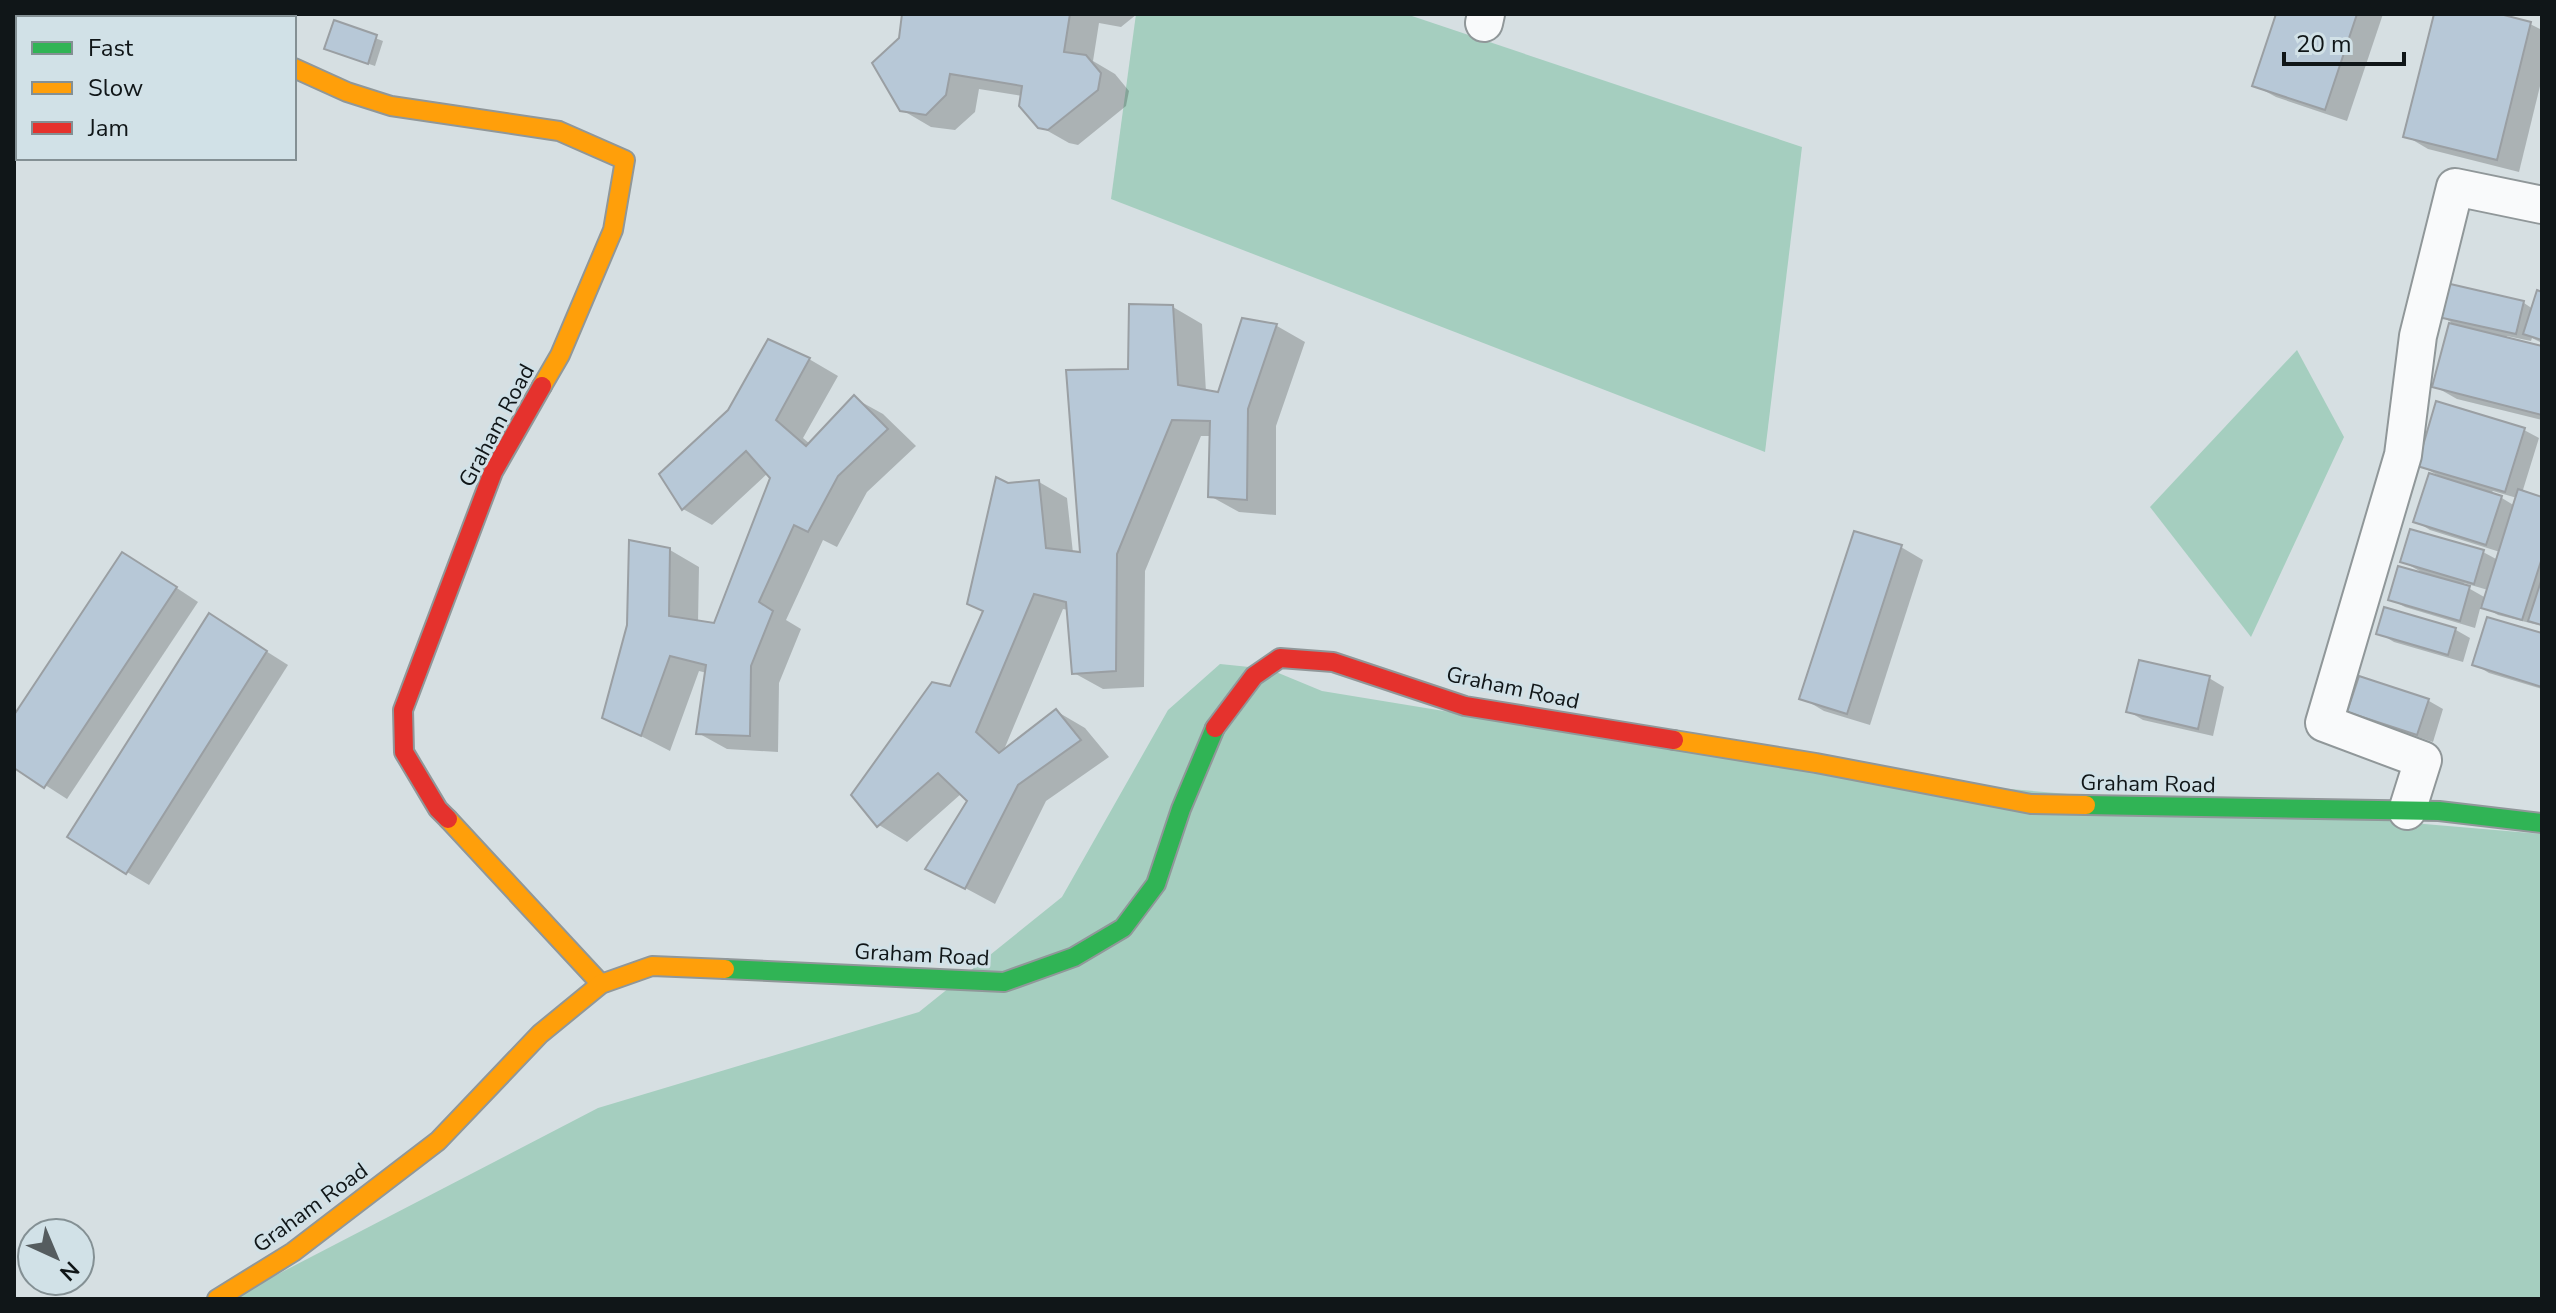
<svg xmlns="http://www.w3.org/2000/svg" width="2556" height="1313" viewBox="0 0 2556 1313" font-family="'Nunito Sans',sans-serif">
<style>
.green{fill:#a5cebf}
.shadow{fill:#0003;fill-rule:evenodd}
.building{fill:#b7c8d7;stroke:#9a9fa3;stroke-width:2}
.lines{fill:none;stroke-linecap:round;stroke-linejoin:round}
.street-casing{stroke:#909799;stroke-width:40}
.fast-casing{stroke:#909799;stroke-width:22}
.slow-casing{stroke:#909799;stroke-width:22}
.jam-casing{stroke:#909799;stroke-width:22}
.street{stroke:#f9fafb;stroke-width:36}
.fast{stroke:#30b455;stroke-width:18}
.slow{stroke:#ff9f0a;stroke-width:18}
.jam{stroke:#e5322d;stroke-width:18}
.labels{text-anchor:middle;stroke-width:6;stroke-linejoin:round;paint-order:stroke}
.street-label{font-size:22px;fill:#101618;stroke:#d1e1e7}
</style>
<rect width="100%" height="100%" fill="#d6dfe2"/>
<g class="green">
<polygon points="1136,14 1406,14 1802,147 1765,452 1111,199"/>
<polygon points="2297,350 2344,437 2251,637 2150,507"/>
<polygon points="1220,664 1269,669 1322,691 1820,773 2542,834 2542,1299 230,1299 598,1108 919,1012 1062,897 1168,710"/>
</g>
<g class="shadow">
<polygon points="904,14 1137,14 1121,27 1099,23 1093,61 1115,74 1129,91 1126,106 1078,145 1069,143 1039,126 1023,96 979,89 975,112 955,130 931,127 902,110 900,39"/>
<polygon points="2278,14 2383,14 2347,121 2276,97 2254,85"/>
<polygon points="2437,14 2491,14 2530,24 2542,30 2542,78 2519,172 2428,149 2406,136"/>
<polygon points="335,23 383,41 375,66 334,52"/>
<polygon points="2447,285 2524,303 2533,309 2542,294 2542,343 2532,338 2531,341 2507,336 2506,339 2542,348 2542,420 2457,399 2434,386 2451,322 2440,316"/>
<polygon points="1173,307 1202,324 1206,392 1220,394 1244,320 1277,326 1305,342 1276,426 1276,515 1239,512 1210,496 1211,436 1201,436 1145,571 1144,687 1103,689 1074,673 1069,610 1063,609 1003,752 1056,711 1085,728 1109,757 1046,801 995,904 928,868 970,801 962,793 907,842 879,825 952,688 985,612 1008,485 1039,482 1067,498 1073,553 1082,554 1130,371"/>
<polygon points="769,342 809,359 838,376 803,438 810,444 854,398 883,414 916,446 867,492 837,547 823,540 786,620 801,629 779,683 778,752 727,749 698,733 707,673 699,671 670,751 604,717 670,550 699,567 698,623 715,626 772,478 768,473 712,525 683,509 730,411"/>
<path d="M2524,430L2539,438L2522,493L2542,499V626L2498,615L2481,605L2475,628L2405,607L2390,599L2423,573L2402,561L2483,552L2498,560L2500,552L2430,530L2415,521L2439,476L2419,465ZM2493,491L2517,498L2515,506L2492,492ZM2464,583L2488,590L2486,598L2463,585Z"/>
<polygon points="1855,533 1901,547 1923,560 1870,725 1824,711 1802,698"/>
<polygon points="145,567 198,602 67,799 14,765 14,718"/>
<polygon points="231,629 288,665 149,885 127,872"/>
<polygon points="2456,630 2470,638 2463,662 2394,642 2379,633"/>
<polygon points="2542,636 2542,689 2489,673 2474,664"/>
<polygon points="2209,678 2224,687 2213,736 2143,720 2128,711"/>
<polygon points="2360,678 2429,701 2443,709 2433,742 2364,719 2350,711"/>
</g>
<g class="building">
<polygon points="902,14 1070,14 1064,52 1086,55 1101,73 1098,90 1048,130 1038,128 1019,106 1022,86 950,74 946,95 926,115 900,111 872,63 899,38"/>
<polygon points="2276,14 2357,14 2325,110 2252,86"/>
<polygon points="2434,14 2500,14 2531,22 2497,160 2403,137"/>
<polygon points="334,20 377,35 368,64 324,49"/>
<polygon points="2446,283 2524,301 2516,334 2438,317"/>
<polygon points="2537,290 2542,292 2542,340 2523,334"/>
<polygon points="1129,304 1173,305 1178,385 1218,392 1242,318 1277,324 1248,409 1247,500 1208,497 1210,421 1172,420 1117,554 1116,671 1072,674 1066,602 1034,594 976,732 999,753 1056,709 1081,740 1018,785 965,889 925,869 967,801 938,773 877,827 851,795 932,682 950,686 983,611 967,604 996,477 1008,483 1039,480 1046,548 1080,552 1066,370 1128,369"/>
<polygon points="2449,323 2542,346 2542,415 2432,387"/>
<polygon points="768,339 810,358 776,420 806,446 854,395 888,429 838,476 808,532 794,525 759,602 773,611 751,666 750,736 696,734 706,665 670,656 641,736 602,718 627,625 629,540 670,548 669,616 714,623 770,478 746,451 682,510 659,474 728,410"/>
<polygon points="2436,401 2525,428 2505,492 2417,466"/>
<polygon points="2429,473 2502,496 2486,545 2413,522"/>
<polygon points="2518,489 2542,497 2542,558 2522,620 2481,608"/>
<polygon points="2410,529 2484,550 2474,584 2400,562"/>
<polygon points="1854,531 1902,545 1847,714 1799,699"/>
<polygon points="122,552 177,587 44,788 14,768 14,715"/>
<polygon points="2398,566 2470,586 2460,621 2388,600"/>
<polygon points="2542,578 2542,625 2528,621"/>
<polygon points="2384,607 2456,628 2448,655 2376,634"/>
<polygon points="209,613 267,651 126,874 67,837"/>
<polygon points="2487,617 2542,633 2542,687 2472,665"/>
<polygon points="2139,660 2210,676 2198,729 2126,712"/>
<polygon points="2359,676 2429,699 2417,735 2347,712"/>
</g>
<g class="lines">
<defs>
<g id="street">
<polyline points="1484,23 1486,14"/>
<polyline points="2407,811 2423,760 2324,723 2403,455 2418,336 2455,187 2542,205"/>
</g>
<g id="fast">
<polyline points="2086,805 2439,811 2542,823"/>
<polyline points="725,969 1004,982 1074,957 1123,928 1156,884 1181,809 1215,728"/>
</g>
<g id="slow">
<polyline points="162,14 174,18"/>
<polyline points="216,18 219,14"/>
<polyline points="294,68 347,92 391,106 559,131 625,160 613,230 560,355 542,386"/>
<polyline points="1674,740 1816,763 2031,804 2086,805"/>
<polyline points="448,819 601,984"/>
<polyline points="217,1299 293,1252 438,1141 540,1034 601,984 652,966 725,969"/>
</g>
<g id="jam">
<polyline points="1215,728 1254,676 1280,658 1333,662 1465,706 1674,740"/>
<polyline points="448,819 438,809 404,752 403,710 493,472 542,386"/>
</g>
</defs>
<use href="#street" class="street-casing"/>
<use href="#fast" class="fast-casing"/>
<use href="#slow" class="slow-casing"/>
<use href="#jam" class="jam-casing"/>
<use href="#street" class="street"/>
<use href="#fast" class="fast"/>
<use href="#slow" class="slow"/>
<use href="#jam" class="jam"/>
</g>
<g class="labels">
<g class="street-label">
<text transform="translate(496 425) rotate(-62)" y="8">Graham Road</text>
<text transform="translate(1513 687) rotate(12)" y="8">Graham Road</text>
<text transform="translate(2148 783) rotate(1)" y="8">Graham Road</text>
<text transform="translate(922 954) rotate(3)" y="8">Graham Road</text>
<text transform="translate(310 1207) rotate(-36)" y="8">Graham Road</text>
</g>
</g>
<rect width="2556" height="1313" fill="none" stroke="#101618" stroke-width="32"/>
<rect x="16" y="16" width="280" height="144" fill="#d1e1e7" stroke="#849094" stroke-width="2"/>
<rect x="32" y="42" width="40" height="12" fill="#30b455" stroke="#849094" stroke-width="2"/>
<text x="88" y="56" font-size="24" fill="#101618">Fast</text>
<rect x="32" y="82" width="40" height="12" fill="#ff9f0a" stroke="#849094" stroke-width="2"/>
<text x="88" y="96" font-size="24" fill="#101618">Slow</text>
<rect x="32" y="122" width="40" height="12" fill="#e5322d" stroke="#849094" stroke-width="2"/>
<text x="88" y="136" font-size="24" fill="#101618">Jam</text>
<g transform="translate(56 1257) rotate(136)"><circle r="38" fill="#d1e1e7" stroke="#849094" stroke-width="2"/>
<path d="M0-6L14 30L0 20L-14 30Z" fill="#555c5f"/>
<text y="-12" font-size="22" font-weight="bold" text-anchor="middle" fill="#101618">N</text>
</g>
<path d="M2284 52v12h120v-12" fill="none" stroke="#101618" stroke-width="4"/>
<text x="2296" y="52" font-size="24" fill="#101618" stroke="#d1e1e7" stroke-width="6" paint-order="stroke">20 m</text>
</svg>
